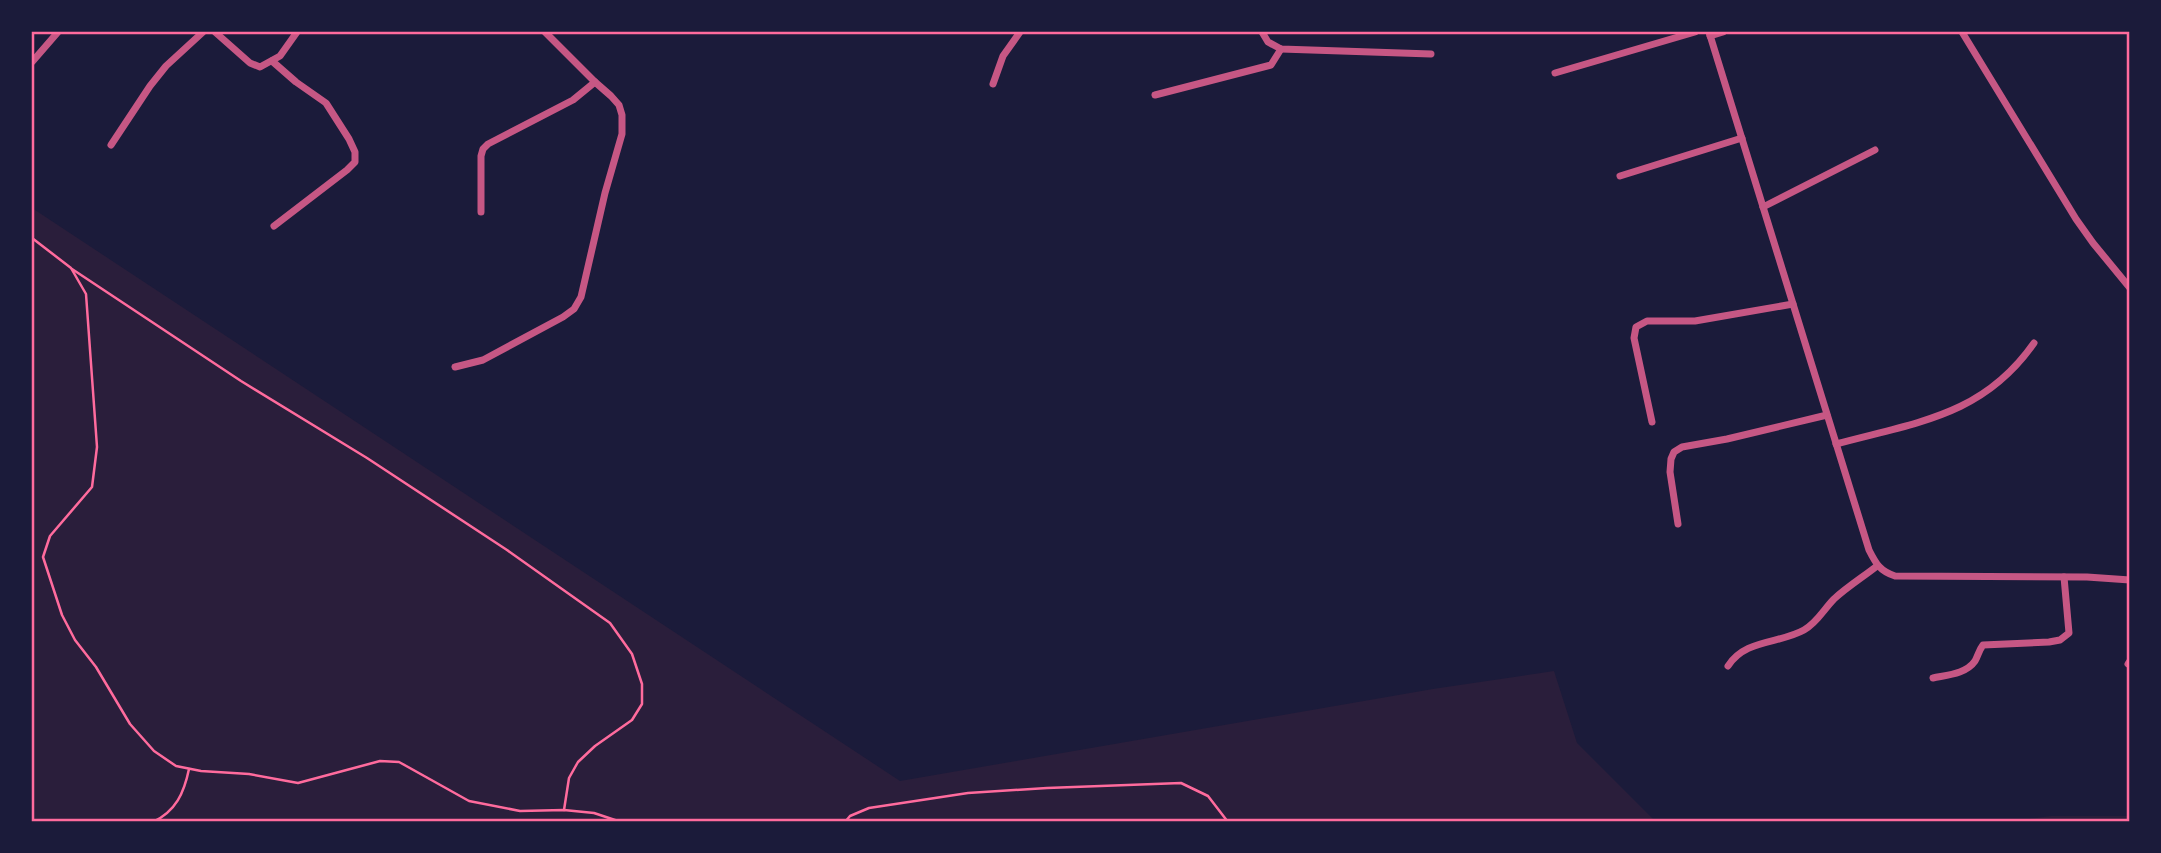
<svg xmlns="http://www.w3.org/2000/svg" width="2161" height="853" viewBox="0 0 2161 853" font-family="'Varela Round',sans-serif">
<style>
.green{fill:#2a1e3b}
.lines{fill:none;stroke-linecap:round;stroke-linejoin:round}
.path{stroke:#ff6b9d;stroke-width:2.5}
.minor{stroke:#c65784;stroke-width:7}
.neatline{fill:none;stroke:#ff6b9d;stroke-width:2.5}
</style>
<rect width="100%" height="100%" fill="#1b1b3a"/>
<g class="green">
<polygon points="32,208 900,781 1433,689 1554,671 1577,743 1655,821 32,821"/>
<polygon points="2051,816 2129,816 2129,821 2014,821"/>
</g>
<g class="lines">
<g class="path">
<polyline points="32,238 71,268 86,294 97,447 92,487 50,536 43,557 62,615 75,640 96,667 130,724 154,751 176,766 201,771 249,774 298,783 380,761 399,762 469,801 520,811 564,810 594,813 621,822"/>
<polyline points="72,269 241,381 367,458 507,550 610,623 632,654 642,684 642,704 632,720 595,746 578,762 569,778 564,810"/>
<path d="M153,822C176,811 184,793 189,769"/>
<polyline points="845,822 850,816 869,808 968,793 1047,788 1181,783 1208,796 1228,822"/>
</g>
<g class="minor">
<polyline points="215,32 250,63 260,67 280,56 297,32"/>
<polyline points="1262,32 1268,42 1281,49 1431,54"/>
<path d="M1709,32L1869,550C1876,564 1880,571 1895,576L2087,577L2130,580"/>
<polyline points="1962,32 2076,219 2093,243 2130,288"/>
<polyline points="1710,36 1723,32"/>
<polyline points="272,61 296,82 326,103 349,139 355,152 355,162 347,170 274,226"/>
<polyline points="32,62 58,32"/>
<polyline points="1555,73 1695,32"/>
<polyline points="993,84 1003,56 1020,32"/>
<polyline points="1155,95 1271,65 1281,49"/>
<polyline points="111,145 150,86 166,66 203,32"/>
<polyline points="1620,176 1742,138"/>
<polyline points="1763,207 1875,150"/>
<polyline points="481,212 481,156 483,149 488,144 573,100 595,82"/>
<polyline points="455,367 483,360 563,317 574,309 581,297 605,193 622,134 622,115 619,105 611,96 595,82 545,32"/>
<polyline points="1652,422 1634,338 1636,327 1647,321 1695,321 1793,304"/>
<path d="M1836,444C1917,422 1983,416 2034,343"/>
<polyline points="1678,524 1670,472 1671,459 1674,452 1682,447 1727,439 1827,415"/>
<polyline points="2128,664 2130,661"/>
<path d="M1728,666C1745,639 1779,644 1804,630C1817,623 1824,609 1834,599C1847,587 1863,577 1877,566"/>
<path d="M1933,678C1947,675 1966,674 1975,661C1978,656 1979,650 1983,645L2049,642L2060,640L2069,633L2064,577"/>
</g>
</g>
<rect width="2161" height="853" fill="none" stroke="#1b1b3a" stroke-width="66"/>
<rect x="33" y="33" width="2095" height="787" class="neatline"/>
</svg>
